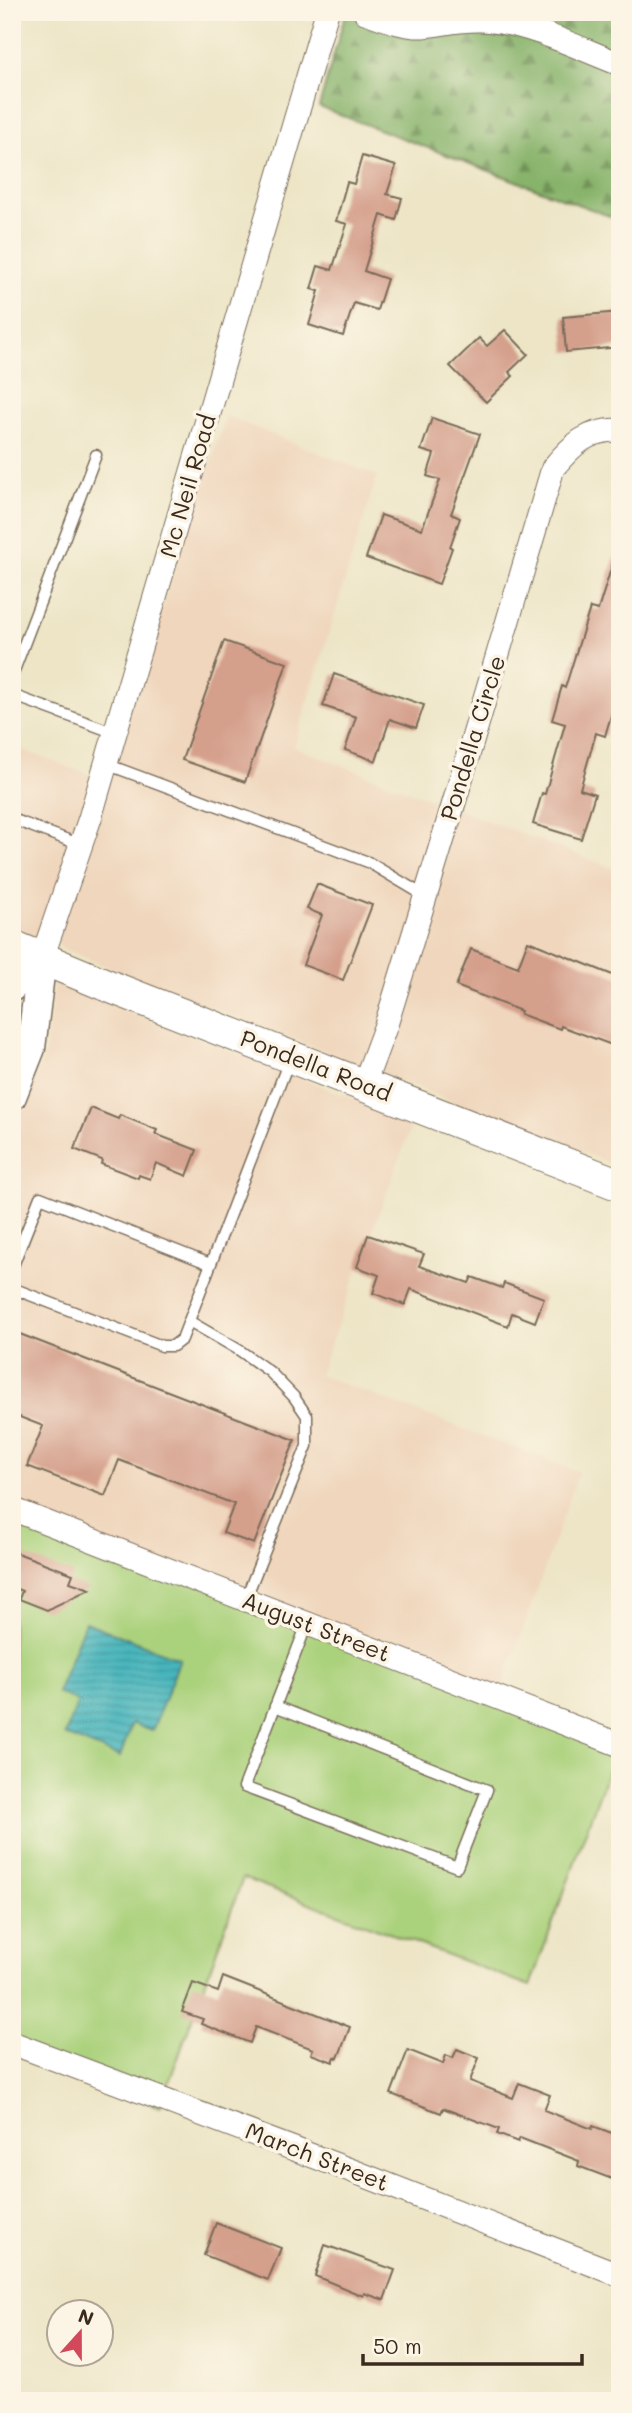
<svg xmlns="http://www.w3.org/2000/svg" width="632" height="2413" viewBox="0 0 632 2413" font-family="Mali,sans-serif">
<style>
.built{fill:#efd6bc}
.green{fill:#aad17b;stroke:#727e4c;stroke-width:2}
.forest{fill:url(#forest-firs);stroke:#616e44;stroke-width:2}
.water{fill:url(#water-rules);stroke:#40706e;stroke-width:2}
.building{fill:#d49f8b}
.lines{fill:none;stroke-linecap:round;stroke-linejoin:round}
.service-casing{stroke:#796b59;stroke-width:13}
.minor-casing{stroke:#796b59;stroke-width:25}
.tertiary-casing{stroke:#796b59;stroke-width:31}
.secondary-casing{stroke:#796b59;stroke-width:34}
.service{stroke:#fff;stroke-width:10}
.minor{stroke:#fff;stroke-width:23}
.tertiary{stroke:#fff;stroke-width:28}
.secondary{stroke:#fff;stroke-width:32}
.labels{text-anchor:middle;stroke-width:7;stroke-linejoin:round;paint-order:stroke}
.street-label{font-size:23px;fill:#3b2a1e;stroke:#fcf5e5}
</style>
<defs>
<pattern id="forest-firs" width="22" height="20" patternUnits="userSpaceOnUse" patternTransform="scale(1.75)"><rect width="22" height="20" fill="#87b36b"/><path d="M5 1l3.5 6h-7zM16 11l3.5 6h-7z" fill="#709257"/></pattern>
<pattern id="water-rules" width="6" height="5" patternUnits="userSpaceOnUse" patternTransform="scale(1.75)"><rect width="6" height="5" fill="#46b6bd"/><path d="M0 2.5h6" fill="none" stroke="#3c9499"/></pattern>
</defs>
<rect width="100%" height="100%" fill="#fcf5e5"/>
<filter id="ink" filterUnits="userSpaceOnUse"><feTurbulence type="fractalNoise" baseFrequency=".0143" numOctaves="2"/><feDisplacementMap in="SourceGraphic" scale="14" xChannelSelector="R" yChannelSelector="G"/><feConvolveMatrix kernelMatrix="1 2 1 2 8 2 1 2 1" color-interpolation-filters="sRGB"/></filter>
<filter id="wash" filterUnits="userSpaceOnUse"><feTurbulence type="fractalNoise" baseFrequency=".00686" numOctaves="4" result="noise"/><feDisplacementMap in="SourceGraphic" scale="28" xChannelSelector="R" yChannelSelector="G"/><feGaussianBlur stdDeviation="1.57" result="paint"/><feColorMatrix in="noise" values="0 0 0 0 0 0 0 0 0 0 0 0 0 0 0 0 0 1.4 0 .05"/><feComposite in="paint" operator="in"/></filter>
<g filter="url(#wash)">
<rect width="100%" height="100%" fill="#ede5c6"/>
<g class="built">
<polygon points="226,416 377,476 294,747 620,871 620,1167 123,973 62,948 59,946 59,942 34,937 12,928 12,746 104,780"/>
<polygon points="55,982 413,1122 319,1375 579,1472 499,1696 12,1515 12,1138 45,1054"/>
</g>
<polygon class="green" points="12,1515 619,1740 530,1986 243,1878 160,2107 12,2052"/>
<polygon class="forest" points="346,12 620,12 620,220 319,107"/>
<polygon class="water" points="85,1622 180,1659 152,1731 132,1723 120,1757 65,1735 78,1701 57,1693"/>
<g id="blocks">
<g class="building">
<polygon points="362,156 396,166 387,194 402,198 396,220 381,215 364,271 387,279 377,310 354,303 343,336 309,325 319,291 311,289 318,266 332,270 347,224 336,221 347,182 354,184"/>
<polygon points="620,312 620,347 566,352 563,317"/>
<polygon points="505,330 528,354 509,372 513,376 486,402 450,366 479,338 487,346"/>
<polygon points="432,418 480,434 451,514 460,518 450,547 452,548 439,584 366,558 381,515 422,529 440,480 427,476 434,454 421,450"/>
<polygon points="615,556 620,557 620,703 615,702 605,736 596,733 580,789 595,794 581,839 533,824 542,793 545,794 565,724 552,720 562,686 565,688 590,608 598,610"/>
<polygon points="224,641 287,663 245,782 182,760"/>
<polygon points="334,674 424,705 416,728 390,719 376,761 345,750 356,717 323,706"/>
<polygon points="317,884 372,905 343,980 303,965 322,915 307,909"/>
<polygon points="528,941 620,978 620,1048 561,1026 560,1029 520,1014 521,1011 456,986 471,949 518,967"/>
<polygon points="91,1108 118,1119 120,1115 157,1130 155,1134 197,1150 187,1176 156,1163 150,1179 139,1175 138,1178 101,1164 102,1160 74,1149"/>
<polygon points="368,1235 424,1254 419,1266 469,1283 472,1277 502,1288 504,1283 544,1298 535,1322 512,1313 508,1326 411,1289 405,1305 373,1293 379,1275 357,1267"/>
<polygon points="12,1331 295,1440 254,1544 223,1533 234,1504 119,1460 105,1496 27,1466 43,1426 12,1414"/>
<polygon points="12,1551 73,1574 70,1582 90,1589 47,1610 19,1599 22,1591 12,1587"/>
<polygon points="223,1977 350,2027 338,2058 335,2057 333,2062 311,2054 313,2049 256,2027 250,2043 201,2024 203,2019 182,2012 193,1983 218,1992"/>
<polygon points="457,2049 479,2058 470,2081 513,2098 519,2083 550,2095 544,2110 592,2129 593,2126 620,2136 620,2159 612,2179 578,2166 579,2161 520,2138 518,2142 497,2134 499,2129 443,2108 441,2113 391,2094 408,2050 443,2064 446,2055 453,2058"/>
<polygon points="216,2223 281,2248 268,2280 204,2255"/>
<polygon points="325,2245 395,2270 384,2300 364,2293 363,2296 315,2276"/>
</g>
</g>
</g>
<g filter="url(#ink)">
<use href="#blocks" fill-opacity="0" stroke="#796b59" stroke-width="2"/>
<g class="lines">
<defs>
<g id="service">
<polyline points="12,676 96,455"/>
<polyline points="12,695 115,733"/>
<polyline points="106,764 368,862 425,896"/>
<polyline points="12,819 81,845"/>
<polyline points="12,1268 40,1197 210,1264"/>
<polyline points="12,1288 162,1346 173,1346 182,1339 290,1058"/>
<polyline points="189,1321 239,1350 270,1372 294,1397 307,1416 307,1446 245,1600"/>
<polyline points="275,1706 487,1790 457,1867 244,1787 307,1624"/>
</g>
<g id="minor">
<path d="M365,12C383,18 404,27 423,26C443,24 461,19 482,20C529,23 576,47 620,64"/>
<polyline points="42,958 90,818 327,12"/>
<path d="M364,1084L386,1025L453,806L553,468C572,445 588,429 620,430"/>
<polyline points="12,1509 620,1745"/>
<polyline points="12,2043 358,2173 620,2275"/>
</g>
<g id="tertiary">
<polyline points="12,987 42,958"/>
<polyline points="12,1096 31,1048 42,958"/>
</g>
<polyline id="secondary" points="12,946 111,987 620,1185"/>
</defs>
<use href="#service" class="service-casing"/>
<use href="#minor" class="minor-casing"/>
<use href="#tertiary" class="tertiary-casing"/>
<use href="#secondary" class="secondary-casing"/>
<use href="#service" class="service"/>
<use href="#minor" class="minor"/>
<use href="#tertiary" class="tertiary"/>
<use href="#secondary" class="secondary"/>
</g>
</g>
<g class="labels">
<g class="street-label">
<text transform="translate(188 486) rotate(-74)" y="8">Mc Neil Road</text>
<text transform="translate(473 738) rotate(-73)" y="8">Pondella Circle</text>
<text transform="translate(316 1066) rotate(21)" y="8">Pondella Road</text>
<text transform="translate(316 1627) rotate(21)" y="8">August Street</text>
<text transform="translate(317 2157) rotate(21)" y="8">March Street</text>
</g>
</g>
<rect width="632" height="2413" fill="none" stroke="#fcf5e5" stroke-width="42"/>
<g transform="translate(80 2333) rotate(21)"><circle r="33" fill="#fcf5e5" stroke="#afa495" stroke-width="2"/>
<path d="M0-5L12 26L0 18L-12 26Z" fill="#d1495b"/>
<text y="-10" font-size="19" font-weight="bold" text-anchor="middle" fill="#3b2a1e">N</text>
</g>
<path d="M363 2354v10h219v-10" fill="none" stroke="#3b2a1e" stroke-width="3.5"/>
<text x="373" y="2354" font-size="21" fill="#3b2a1e" stroke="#fcf5e5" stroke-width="5" paint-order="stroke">50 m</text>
</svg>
